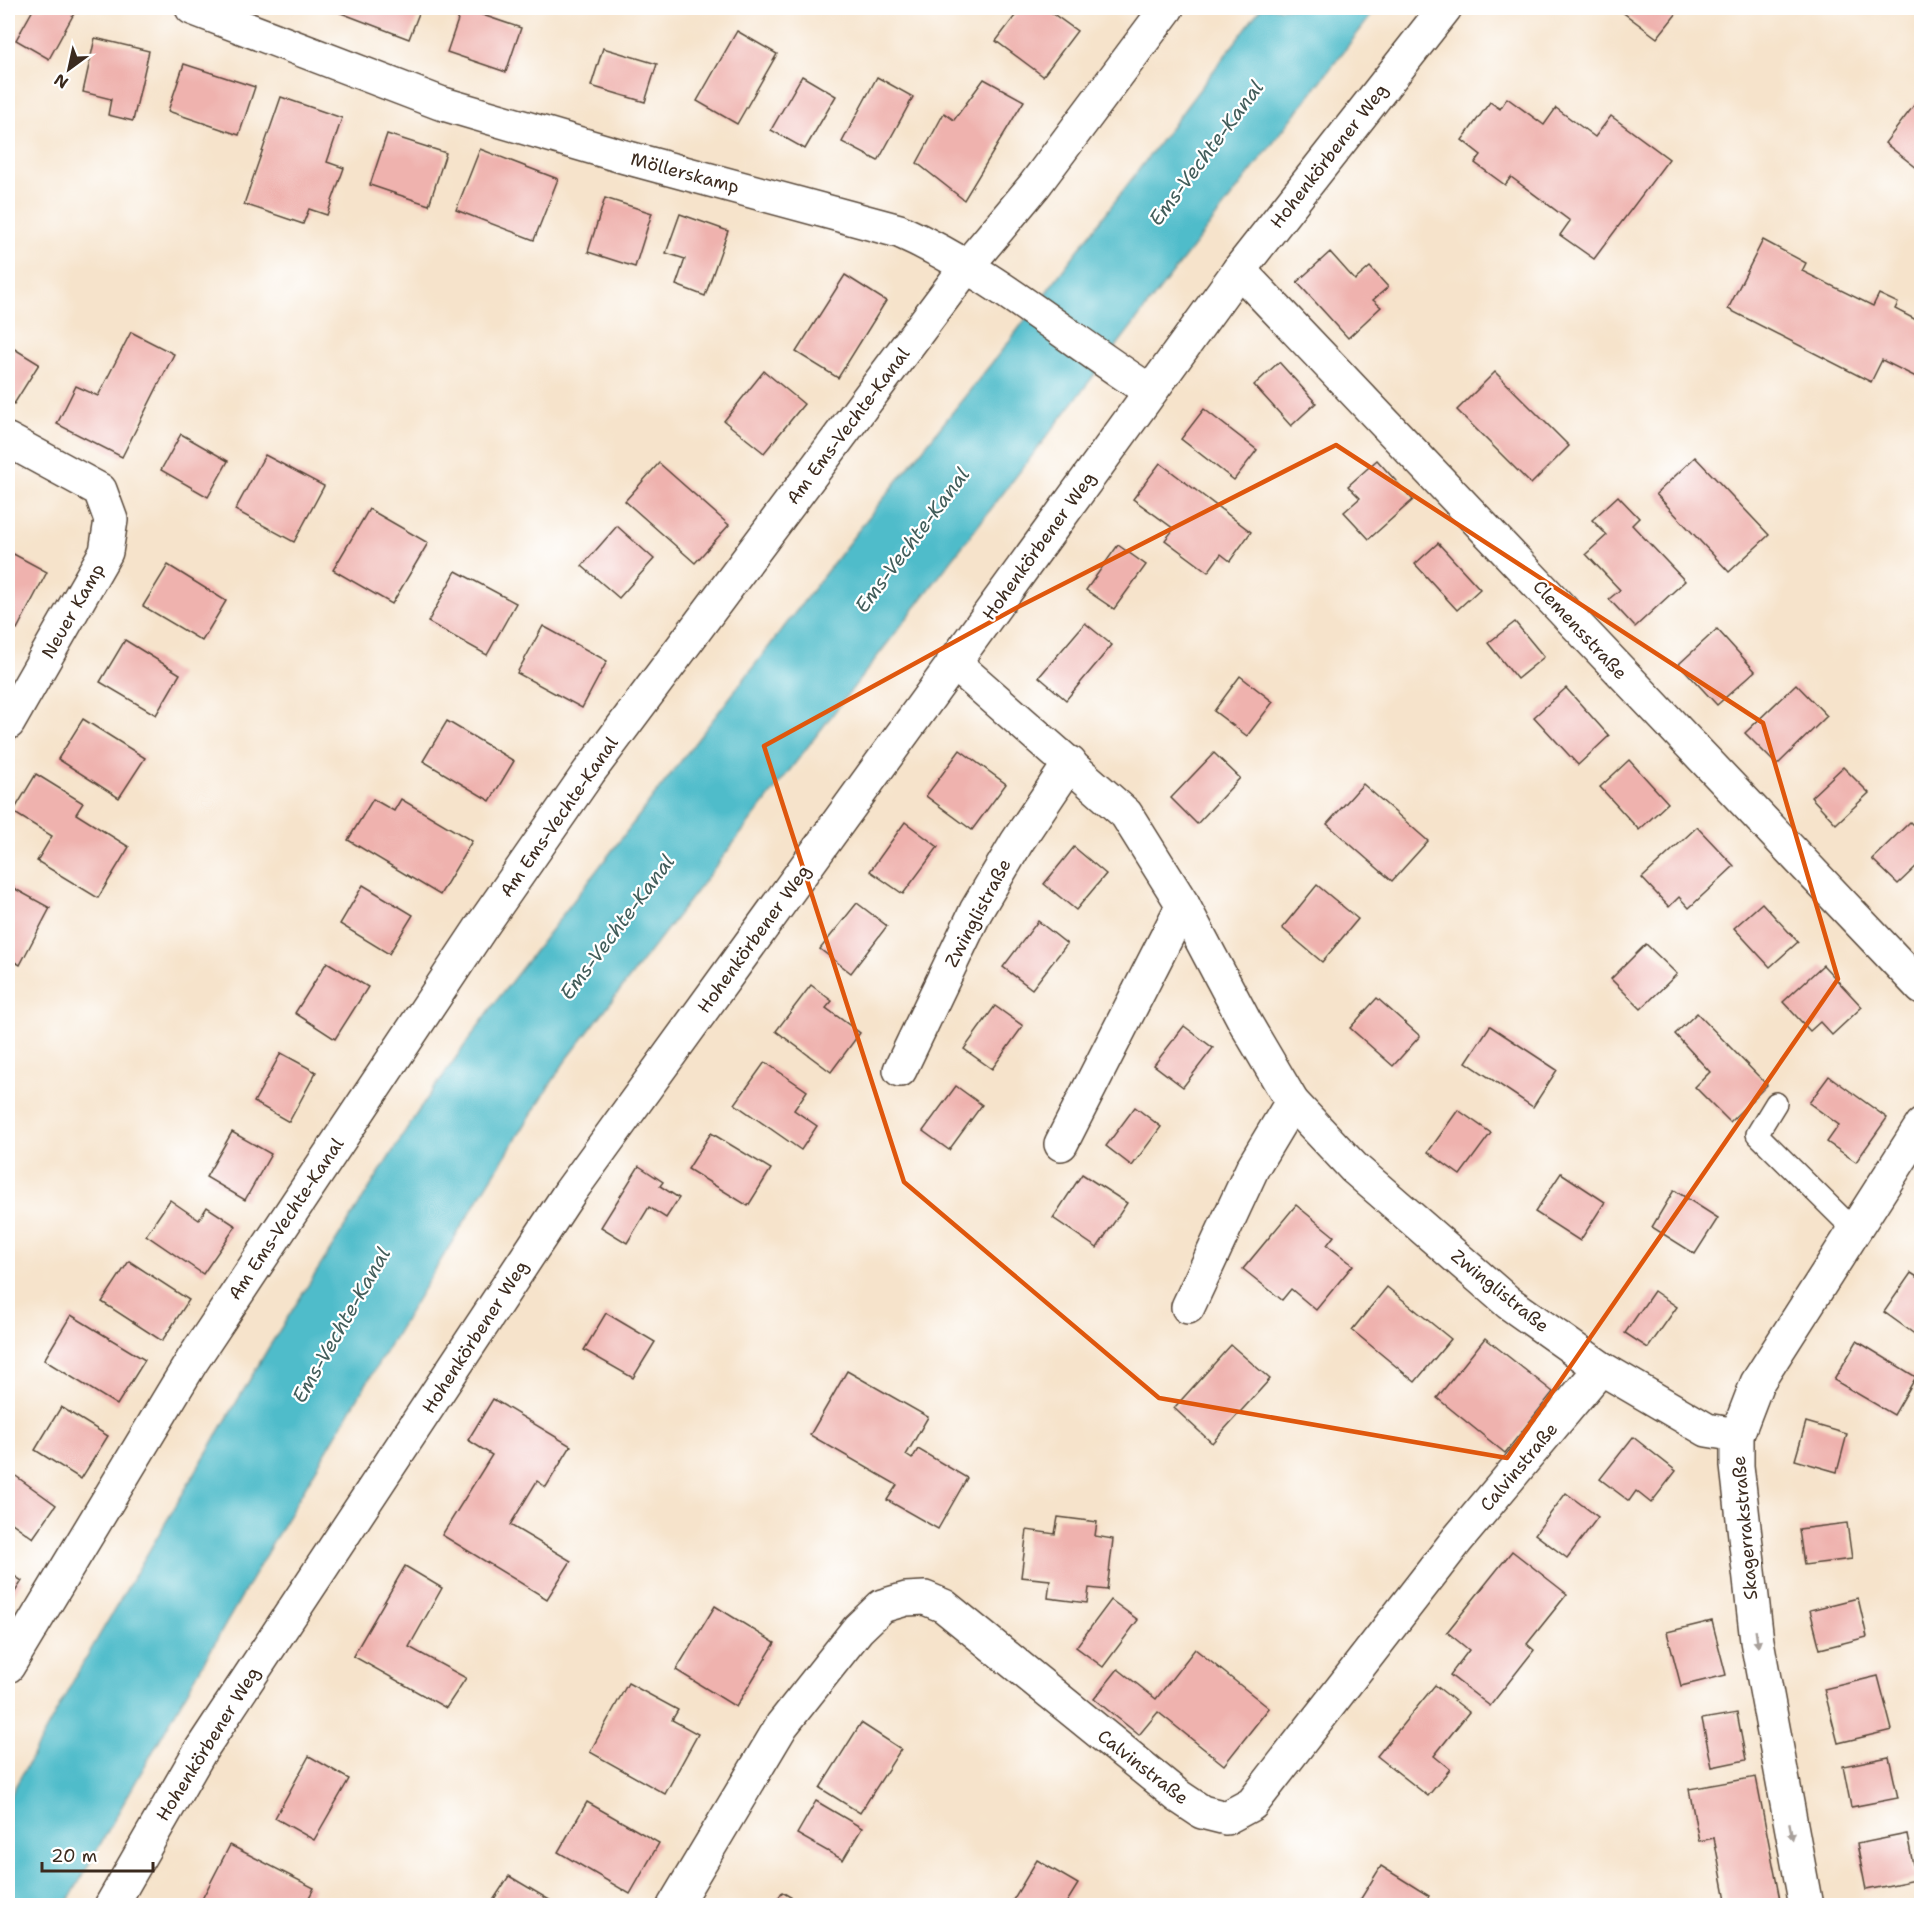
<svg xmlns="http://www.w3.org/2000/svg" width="1929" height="1913" viewBox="0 0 1929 1913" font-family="'Shantell Sans',sans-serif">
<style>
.water{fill:#4fbcca;stroke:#457374;stroke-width:1.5}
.building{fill:#efb2ae}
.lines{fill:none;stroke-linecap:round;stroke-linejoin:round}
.service-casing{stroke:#574638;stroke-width:24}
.minor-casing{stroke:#574638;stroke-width:36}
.service{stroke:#fff;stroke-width:21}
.minor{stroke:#fff;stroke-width:33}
.oneway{fill:#a79f9a}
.marked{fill:none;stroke:#df570d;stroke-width:4.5;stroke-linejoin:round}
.labels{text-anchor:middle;stroke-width:4.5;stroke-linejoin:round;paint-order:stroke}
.street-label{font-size:18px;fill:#3b2a1e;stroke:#fff}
.water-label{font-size:20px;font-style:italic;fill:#425d5a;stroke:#fff}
</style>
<rect width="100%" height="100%" fill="#fff"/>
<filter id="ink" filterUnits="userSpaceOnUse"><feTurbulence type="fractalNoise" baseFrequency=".0167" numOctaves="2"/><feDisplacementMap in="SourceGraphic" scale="12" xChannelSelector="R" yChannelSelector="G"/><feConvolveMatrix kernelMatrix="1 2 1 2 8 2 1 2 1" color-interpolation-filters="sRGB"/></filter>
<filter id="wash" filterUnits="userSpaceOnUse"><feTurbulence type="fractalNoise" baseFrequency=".008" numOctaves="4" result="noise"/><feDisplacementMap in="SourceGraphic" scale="24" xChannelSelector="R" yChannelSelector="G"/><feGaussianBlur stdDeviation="1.35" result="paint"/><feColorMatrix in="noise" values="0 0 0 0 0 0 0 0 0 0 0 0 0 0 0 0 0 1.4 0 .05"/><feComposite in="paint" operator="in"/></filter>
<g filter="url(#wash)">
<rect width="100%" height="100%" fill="#f6e3cb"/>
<path class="water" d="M1261,8H1377L564,1063C388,1338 226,1621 66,1905L8,1906V1800L83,1663L269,1347L419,1110L494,1004L871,514L1007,344Z"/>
<g id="blocks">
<g class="building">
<polygon points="34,8 77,8 49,59 16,40"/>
<polygon points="328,8 421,8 409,39"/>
<polygon points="462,8 521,28 506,72 447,52"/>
<polygon points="1021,8 1045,8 1077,31 1043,76 996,41"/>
<polygon points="1617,8 1681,8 1657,38"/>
<polygon points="737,31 777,54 737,124 697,101"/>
<polygon points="95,38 149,51 133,121 108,115 111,99 83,92"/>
<polygon points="603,48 657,64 645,102 591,86"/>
<polygon points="184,64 255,87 239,135 168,111"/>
<polygon points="802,76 836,96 805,149 771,130"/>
<polygon points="877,77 913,97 878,161 842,142"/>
<polygon points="984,79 1024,101 964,200 917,163 944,113 954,120"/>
<polygon points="1922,95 1922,172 1885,143"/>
<polygon points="281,97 342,118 327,162 344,168 327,215 309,209 303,224 244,204"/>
<polygon points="1507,98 1544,125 1556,108 1595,137 1611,116 1669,159 1594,259 1560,235 1570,221 1511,177 1505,185 1475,163 1481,155 1462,140 1490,102 1500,109"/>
<polygon points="387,134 446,153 429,205 370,185"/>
<polygon points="480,149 558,179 534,240 456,210"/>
<polygon points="605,198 652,213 635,267 588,252"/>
<polygon points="680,214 728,231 705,296 676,285 685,259 666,253"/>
<polygon points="1763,240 1806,263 1802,271 1873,306 1879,294 1898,303 1895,309 1922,323 1922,380 1882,360 1871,382 1728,309"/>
<polygon points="1330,252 1355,280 1370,267 1388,287 1373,300 1381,307 1348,338 1297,282"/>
<polygon points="845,275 886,301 838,378 796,352"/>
<polygon points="131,332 174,354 122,457 57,424 76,386 98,396"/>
<polygon points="8,345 39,364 14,404 8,400"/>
<polygon points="1279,362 1316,403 1291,426 1254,385"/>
<polygon points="764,371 804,404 764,453 724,421"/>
<polygon points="1495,372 1569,446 1531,484 1457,410"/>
<polygon points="1204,409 1257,450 1234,480 1181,439"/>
<polygon points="181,434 228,461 208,497 161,470"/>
<polygon points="265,455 324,486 294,542 235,510"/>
<polygon points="1695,457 1769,535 1729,572 1656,494"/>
<polygon points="1377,460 1413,500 1369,539 1344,512 1360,498 1348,486"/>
<polygon points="659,463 729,525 695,563 625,501"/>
<polygon points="1160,463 1251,532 1230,561 1221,554 1208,572 1165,540 1174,529 1133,499"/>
<polygon points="1618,496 1639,518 1632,525 1685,581 1635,627 1609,599 1620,590 1586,554 1607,535 1592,520"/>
<polygon points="369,509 428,543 392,604 333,570"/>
<polygon points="617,526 654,559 619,598 582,566"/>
<polygon points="1438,543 1480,589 1457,610 1415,564"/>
<polygon points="1118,545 1146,565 1114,609 1086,590"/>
<polygon points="8,551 47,572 17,629 8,624"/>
<polygon points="168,565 226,601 202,641 143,606"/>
<polygon points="456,571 516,603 487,655 428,622"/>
<polygon points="1515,622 1544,657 1517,679 1488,643"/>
<polygon points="1085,623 1112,645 1066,700 1039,677"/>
<polygon points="543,626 607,661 582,708 517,673"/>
<polygon points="1717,629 1755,671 1717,705 1679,664"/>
<polygon points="125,640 180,674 156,715 100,682"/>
<polygon points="1240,676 1273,702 1247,736 1214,711"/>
<polygon points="1796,684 1827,716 1777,765 1745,733"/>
<polygon points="1566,688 1609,736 1578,765 1534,717"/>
<polygon points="83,719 145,758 119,798 58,759"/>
<polygon points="447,721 514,761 490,801 423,761"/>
<polygon points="960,750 1006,784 972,830 926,796"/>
<polygon points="1214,753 1240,778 1197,824 1171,798"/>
<polygon points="1629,760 1668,803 1639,830 1600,787"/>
<polygon points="1843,767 1869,793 1836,824 1811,797"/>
<polygon points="36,774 83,803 76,814 129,847 98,898 37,861 52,836 13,812"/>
<polygon points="1363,784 1428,841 1392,881 1327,824"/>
<polygon points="373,799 394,811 401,799 472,841 440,895 348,840"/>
<polygon points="905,822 938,847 903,894 870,871"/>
<polygon points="1910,822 1922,834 1922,861 1898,884 1872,859"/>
<polygon points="1697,827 1734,866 1689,908 1679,897 1669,907 1642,878"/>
<polygon points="1074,847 1106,874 1076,910 1044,884"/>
<polygon points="8,885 50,908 20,965 8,958"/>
<polygon points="363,885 413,915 389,954 340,924"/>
<polygon points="1317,885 1358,919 1322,962 1282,928"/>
<polygon points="857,903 887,926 851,973 820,949"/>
<polygon points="1762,903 1798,942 1770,967 1734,928"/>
<polygon points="1038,921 1067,944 1032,989 1003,967"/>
<polygon points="1646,944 1677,974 1641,1009 1611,979"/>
<polygon points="327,962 368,987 335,1039 295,1013"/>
<polygon points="1823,965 1862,1007 1832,1035 1820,1022 1810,1031 1783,1002"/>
<polygon points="811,985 832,1001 826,1008 860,1033 831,1072 776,1031"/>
<polygon points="1377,998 1420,1036 1393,1066 1350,1028"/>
<polygon points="995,1006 1023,1026 992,1069 964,1049"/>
<polygon points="1697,1013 1767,1085 1730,1122 1695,1087 1710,1072 1675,1034"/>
<polygon points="1184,1026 1213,1048 1183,1087 1154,1065"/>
<polygon points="1490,1026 1557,1070 1533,1107 1466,1062"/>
<polygon points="281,1053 316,1072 289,1122 254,1102"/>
<polygon points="765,1062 807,1091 794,1110 817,1126 801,1150 735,1104"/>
<polygon points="1829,1076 1887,1118 1856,1162 1827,1142 1839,1125 1809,1103"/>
<polygon points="956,1086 982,1105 949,1150 923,1131"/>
<polygon points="1135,1107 1161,1127 1132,1166 1106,1146"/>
<polygon points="1458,1110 1491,1133 1460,1175 1428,1152"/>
<polygon points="232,1132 271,1154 245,1200 206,1177"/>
<polygon points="711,1133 771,1169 748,1206 688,1169"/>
<polygon points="639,1166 663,1182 660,1186 679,1198 666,1218 649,1207 627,1243 601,1227"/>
<polygon points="1561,1173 1605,1202 1580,1241 1535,1212"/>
<polygon points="1082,1174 1127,1203 1097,1248 1053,1218"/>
<polygon points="1674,1190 1718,1218 1695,1254 1652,1227"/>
<polygon points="170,1200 199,1220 207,1207 236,1226 203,1274 146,1235"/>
<polygon points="1296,1205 1334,1236 1327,1245 1353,1265 1316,1310 1291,1289 1282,1300 1243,1269"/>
<polygon points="129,1261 189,1300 162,1341 102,1302"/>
<polygon points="1911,1273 1922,1280 1922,1326 1916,1335 1884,1312"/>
<polygon points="1387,1287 1451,1339 1415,1382 1352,1330"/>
<polygon points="1654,1291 1677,1307 1648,1348 1625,1333"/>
<polygon points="606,1313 655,1342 633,1378 584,1350"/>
<polygon points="71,1315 145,1360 117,1405 44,1360"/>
<polygon points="1485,1338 1553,1392 1505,1453 1437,1398"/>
<polygon points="1857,1341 1916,1377 1894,1415 1834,1380"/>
<polygon points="1231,1345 1270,1379 1212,1443 1174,1408"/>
<polygon points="847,1371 928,1417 906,1455 912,1459 918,1449 967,1478 938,1529 887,1500 897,1485 810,1435"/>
<polygon points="493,1399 571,1446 546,1487 537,1481 510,1525 571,1561 547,1599 442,1535 492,1455 468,1440"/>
<polygon points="61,1407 108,1436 81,1479 35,1450"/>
<polygon points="1806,1422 1847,1434 1837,1472 1795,1460"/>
<polygon points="1633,1437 1676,1471 1651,1503 1636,1491 1629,1501 1600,1479"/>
<polygon points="13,1474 56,1505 33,1538 8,1520 8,1482"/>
<polygon points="1566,1493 1598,1517 1567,1558 1535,1534"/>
<polygon points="1058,1517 1097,1522 1095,1536 1113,1539 1107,1590 1089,1588 1087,1603 1048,1598 1050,1580 1021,1577 1027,1530 1055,1534"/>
<polygon points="1847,1523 1852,1559 1804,1565 1799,1529"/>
<polygon points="1512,1551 1567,1594 1527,1644 1534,1650 1490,1706 1450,1675 1469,1650 1447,1632"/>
<polygon points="405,1566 442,1588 409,1647 466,1678 446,1708 353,1656"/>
<polygon points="8,1572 22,1581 8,1603"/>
<polygon points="1858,1598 1867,1637 1820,1649 1810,1610"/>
<polygon points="1111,1600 1138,1620 1103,1667 1076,1647"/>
<polygon points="715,1606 775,1643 736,1707 676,1670"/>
<polygon points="1712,1621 1726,1675 1681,1686 1667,1632"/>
<polygon points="1195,1649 1269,1708 1224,1765 1158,1712 1139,1735 1094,1699 1118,1669 1156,1699"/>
<polygon points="1878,1676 1892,1730 1838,1743 1824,1689"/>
<polygon points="628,1683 678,1710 672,1720 698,1734 665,1794 590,1752"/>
<polygon points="1435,1685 1469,1712 1434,1756 1450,1769 1428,1796 1377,1756"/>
<polygon points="1737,1713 1746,1760 1712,1767 1702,1719"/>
<polygon points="861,1723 901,1749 860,1813 820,1788"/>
<polygon points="309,1756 349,1779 314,1840 275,1818"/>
<polygon points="1889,1757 1898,1798 1851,1807 1843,1766"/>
<polygon points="1756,1777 1781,1905 1727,1905 1714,1838 1699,1841 1689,1789"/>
<polygon points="816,1801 862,1828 843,1860 797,1834"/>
<polygon points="587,1802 659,1843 630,1894 558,1852"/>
<polygon points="1907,1834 1916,1880 1866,1890 1857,1844"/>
<polygon points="230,1845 314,1888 305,1905 199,1905"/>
<polygon points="1037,1860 1078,1884 1065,1905 1010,1905"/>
<polygon points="1381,1866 1429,1896 1423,1905 1357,1905"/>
<polygon points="509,1876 558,1905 490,1905"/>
<polygon points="782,1892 804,1905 774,1905"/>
</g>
</g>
</g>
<g filter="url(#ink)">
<use href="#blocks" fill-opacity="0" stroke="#574638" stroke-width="1.5"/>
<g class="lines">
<defs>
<polyline id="service" points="1776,1103 1757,1134 1854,1230"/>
<g id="minor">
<path d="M192,8L440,103L625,157L899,231C990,271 1067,338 1150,391"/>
<polyline points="1239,270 1922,988"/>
<polyline points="8,440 100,490 111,520 106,552 8,723"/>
<polyline points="953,662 1126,814 1183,905 1246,1024 1292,1102 1354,1168 1509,1303 1601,1368 1707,1430 1737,1435"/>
<polyline points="900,1070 976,911 1017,842 1070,763"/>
<polyline points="1061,1144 1183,905"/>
<polyline points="1188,1307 1253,1167 1292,1102"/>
<polyline points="8,1666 192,1361 480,929 589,772 967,266 1034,186 1167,8"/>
<polyline points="111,1906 199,1753 570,1192 1239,270 1445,8"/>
<polyline points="674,1906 782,1725 858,1629 882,1606 906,1599 925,1598 944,1606 1178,1796 1202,1812 1226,1818 1252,1804 1457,1540 1601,1368"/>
<polyline points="1806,1906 1757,1641 1737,1466 1737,1435 1757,1383 1922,1125"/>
</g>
</defs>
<use href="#service" class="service-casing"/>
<use href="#minor" class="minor-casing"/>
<use href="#service" class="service"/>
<use href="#minor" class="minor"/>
</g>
<defs><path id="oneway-solid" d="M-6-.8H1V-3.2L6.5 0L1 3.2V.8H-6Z" transform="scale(1.5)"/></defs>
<g class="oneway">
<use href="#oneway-solid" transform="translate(1757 1639) rotate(81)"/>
<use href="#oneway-solid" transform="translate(1791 1831) rotate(79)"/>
</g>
</g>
<path class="marked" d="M1336,445L1763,723L1838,979L1507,1458L1159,1398L904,1182L764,746L1018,607Z"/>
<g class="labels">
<g class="street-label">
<text transform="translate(1329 156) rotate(-52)" y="6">Hohenkörbener Weg</text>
<text transform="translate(685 173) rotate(15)" y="6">Möllerskamp</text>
<text transform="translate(848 426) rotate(-53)" y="6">Am Ems-Vechte-Kanal</text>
<text transform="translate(1039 546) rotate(-54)" y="6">Hohenkörbener Weg</text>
<text transform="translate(73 611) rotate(-60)" y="6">Neuer Kamp</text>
<text transform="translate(1580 630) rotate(47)" y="6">Clemensstraße</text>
<text transform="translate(559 817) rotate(-55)" y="6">Am Ems-Vechte-Kanal</text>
<text transform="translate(978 913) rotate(-62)" y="6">Zwinglistraße</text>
<text transform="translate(754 939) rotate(-54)" y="6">Hohenkörbener Weg</text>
<text transform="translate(286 1219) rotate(-56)" y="6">Am Ems-Vechte-Kanal</text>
<text transform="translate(1500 1291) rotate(39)" y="6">Zwinglistraße</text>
<text transform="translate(475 1337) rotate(-57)" y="6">Hohenkörbener Weg</text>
<text transform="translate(1519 1467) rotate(-50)" y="6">Calvinstraße</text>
<text transform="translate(1745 1528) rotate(-95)" y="6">Skagerrakstraße</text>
<text transform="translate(208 1744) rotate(-58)" y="6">Hohenkörbener Weg</text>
<text transform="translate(1143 1767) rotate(38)" y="6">Calvinstraße</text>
</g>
<g class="water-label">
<text transform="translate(1206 153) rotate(-53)" y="7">Ems-Vechte-Kanal</text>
<text transform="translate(912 540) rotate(-53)" y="7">Ems-Vechte-Kanal</text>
<text transform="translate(617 927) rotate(-53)" y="7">Ems-Vechte-Kanal</text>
<text transform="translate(341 1325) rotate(-60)" y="7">Ems-Vechte-Kanal</text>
</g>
</g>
<rect width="1929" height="1913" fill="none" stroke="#fff" stroke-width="30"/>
<g transform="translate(69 69) rotate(213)" stroke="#ffffff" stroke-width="4.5" paint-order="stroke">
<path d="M0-4.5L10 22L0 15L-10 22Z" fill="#3b2a1e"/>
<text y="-9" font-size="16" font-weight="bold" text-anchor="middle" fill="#3b2a1e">N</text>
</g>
<path d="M42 1862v9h111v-9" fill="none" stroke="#3b2a1e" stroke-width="3"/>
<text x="51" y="1862" font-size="18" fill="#3b2a1e" stroke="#ffffff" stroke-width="4.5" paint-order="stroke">20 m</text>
</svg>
